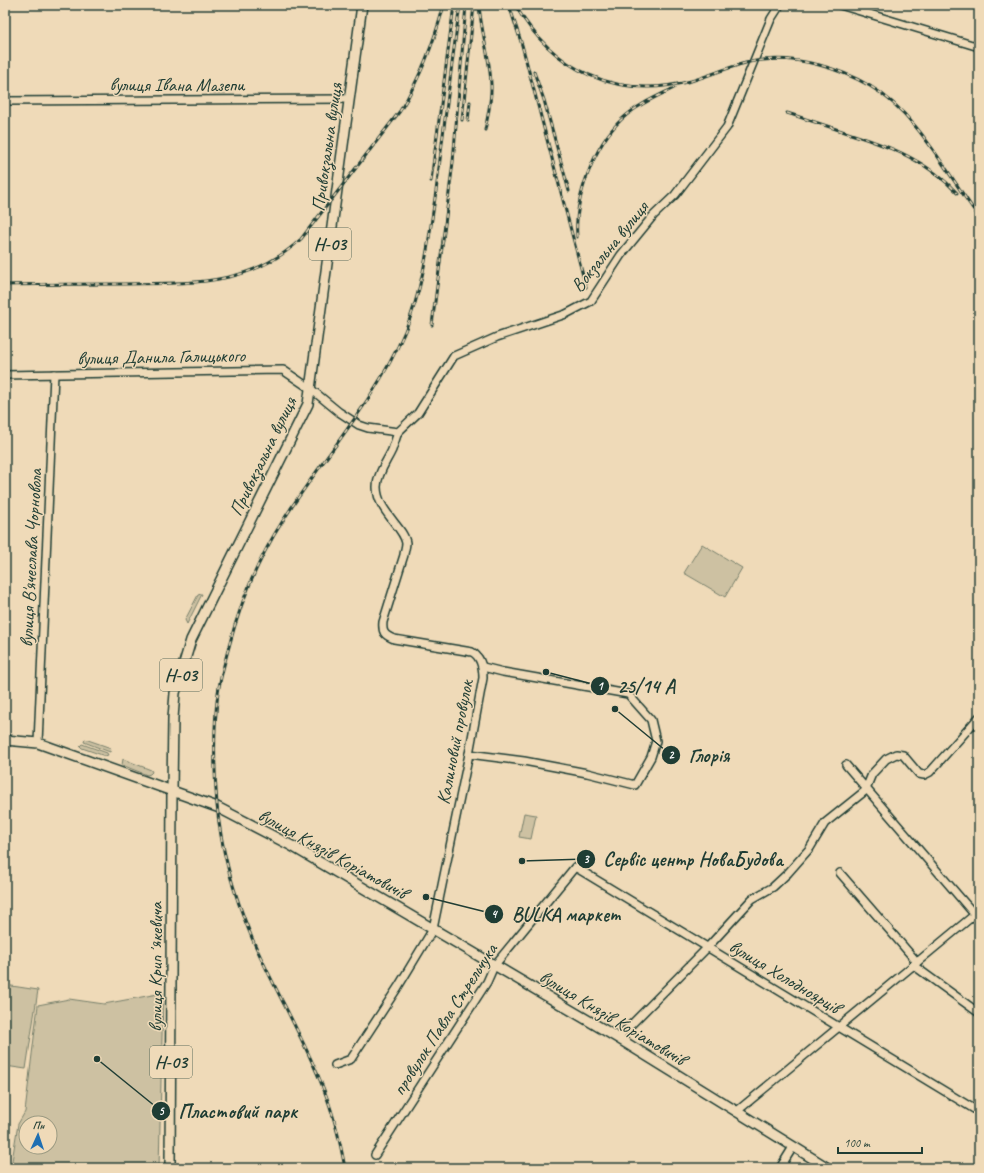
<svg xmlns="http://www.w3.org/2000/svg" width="984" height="1173" viewBox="0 0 984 1173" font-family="Caveat,sans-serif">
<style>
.green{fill:#cdc1a2;stroke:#767f6b;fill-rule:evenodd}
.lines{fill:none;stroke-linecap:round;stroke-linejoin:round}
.minor-casing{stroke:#1f3d34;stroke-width:10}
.major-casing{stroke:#1f3d34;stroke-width:12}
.minor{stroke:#efdab8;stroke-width:7}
.major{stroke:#efdab8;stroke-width:9}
.rail-casing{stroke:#1f3d34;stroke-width:3}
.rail{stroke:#efdab8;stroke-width:1.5;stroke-dasharray:4.5;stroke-linecap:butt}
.labels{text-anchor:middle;stroke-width:3;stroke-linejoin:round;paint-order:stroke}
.shield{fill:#efdab8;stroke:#5d6c5c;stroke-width:1}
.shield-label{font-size:18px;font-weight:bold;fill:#1f3d34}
.street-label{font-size:19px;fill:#1f3d34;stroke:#efdab8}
.leader{fill:none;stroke:#1f3d34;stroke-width:1.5}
.callout-dot{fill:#1f3d34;stroke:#efdab8;stroke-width:1.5}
.mark-label{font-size:12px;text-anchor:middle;font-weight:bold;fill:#fff}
.callout-label{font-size:20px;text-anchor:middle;font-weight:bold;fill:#1f3d34;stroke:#efdab8;stroke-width:3;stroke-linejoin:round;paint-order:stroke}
</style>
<rect width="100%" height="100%" fill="#efdab8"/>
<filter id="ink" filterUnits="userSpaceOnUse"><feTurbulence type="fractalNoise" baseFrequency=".025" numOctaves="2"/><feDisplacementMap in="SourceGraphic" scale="8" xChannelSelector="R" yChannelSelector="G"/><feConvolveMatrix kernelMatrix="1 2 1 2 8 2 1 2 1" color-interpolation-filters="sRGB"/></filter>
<g filter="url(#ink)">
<g class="green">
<polygon points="702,544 742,568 725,597 684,573"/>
<polygon points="201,594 202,594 187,624 185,620 198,595"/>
<polygon points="85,739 111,748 110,752 84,742"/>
<polygon points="82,744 107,753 108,755 105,756 82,748 80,746"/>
<polygon points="123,759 151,770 152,772 150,774 147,775 122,765"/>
<polygon points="524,813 536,815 531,839 519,837"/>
<polygon points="5,985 38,990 26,1069 5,1066"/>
<path d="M163,993L159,1168H18L12,1161L18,1124L25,1112L38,1005L69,999L104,1004ZM26,1123H50V1147H26Z"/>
</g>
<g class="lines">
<defs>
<g id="minor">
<polyline points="840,5 979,47"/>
<polyline points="5,101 349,99"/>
<polyline points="5,375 283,370 311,389 339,412 359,425 368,428 398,432 418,413 454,356 497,337 566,314 591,301 621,255 653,216 675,195 727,127 771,19 780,5"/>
<polyline points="38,743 54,374"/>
<polyline points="469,754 524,761 587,773 635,785 651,757 656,741 651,720 628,694 503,672 483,667"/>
<polyline points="846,765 975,915"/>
<polyline points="840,873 917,962"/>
<polyline points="913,965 979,1013"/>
<polyline points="618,1038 707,948 752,899 773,887 788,873 810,848 825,823 865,791 872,774 886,759 896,754 903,755 919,774 924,775 930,772 979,717"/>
<path d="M335,1065L351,1059L398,987L433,929L469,754L483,678C483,668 481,657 472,652L394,639C384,635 382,632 383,622L404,555C404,552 406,547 406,543C404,527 377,511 377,487C377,474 387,461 392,450C394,444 396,438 398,432"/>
<polyline points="736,1112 979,911"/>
<polyline points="375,1155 487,982 494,966 575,867 979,1112"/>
<polyline points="780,1168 793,1147"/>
</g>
<g id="major">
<polyline points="5,740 38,743 217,807 292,846 618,1038 828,1168"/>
<polyline points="170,1168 172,790 173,718 175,693 191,640 308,404 362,5"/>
</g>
</defs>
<use href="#minor" class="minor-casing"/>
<use href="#major" class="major-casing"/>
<use href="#minor" class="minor"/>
<use href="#major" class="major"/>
<defs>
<g id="rail">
<path d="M479,5C481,32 490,57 491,84C492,99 488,115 485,130"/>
<polyline points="509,5 522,45 586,287"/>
<path d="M515,5C553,70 616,101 691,81C715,74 739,62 763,60C799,56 839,68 870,86C917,113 947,174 979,217"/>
<polyline points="534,72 544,100 569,191"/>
<path d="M787,113C809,120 830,127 851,134C891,147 928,161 957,193"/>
<polyline points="462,120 474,5"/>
<polyline points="468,121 470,102"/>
<polyline points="431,181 454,5"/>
<path d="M577,237C574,199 594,145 622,119C637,105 656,97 674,88"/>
<path d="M5,285C43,284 82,284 120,284C187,283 249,288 301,239L400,111C421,76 433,45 444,5"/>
<polyline points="432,325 453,162 466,5"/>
<path d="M345,1168C340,1141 334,1115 324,1090C304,1038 274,989 252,938C234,895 221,851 217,805C214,768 213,730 218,693C220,679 224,665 228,650C240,603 257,560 284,519C324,456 376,400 405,331C424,286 429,238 436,191C444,129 451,67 460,5"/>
</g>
</defs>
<use href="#rail" class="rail-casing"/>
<use href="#rail" class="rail"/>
</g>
</g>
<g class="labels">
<g class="shield">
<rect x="309" y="228" width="42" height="32" rx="3"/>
<rect x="160" y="659" width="42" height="32" rx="3"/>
<rect x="150" y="1046" width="42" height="32" rx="3"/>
</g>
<g class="shield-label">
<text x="330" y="250">Н-03</text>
<text x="181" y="681">Н-03</text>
<text x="171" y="1068">Н-03</text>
</g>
<g class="street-label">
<text x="177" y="91">вулиця Івана Мазепи</text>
<text transform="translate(326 147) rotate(-82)" y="7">Привокзальна вулиця</text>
<text transform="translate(609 246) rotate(-51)" y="7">Вокзальна вулиця</text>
<text transform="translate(161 356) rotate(-1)" y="7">вулиця Данила Галицького</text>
<text transform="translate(262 456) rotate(-64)" y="7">Привокзальна вулиця</text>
<text transform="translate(30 558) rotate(-87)" y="7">вулиця В'ячеслава Чорновола</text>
<text transform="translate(454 742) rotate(-79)" y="7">Калиновий провулок</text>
<text transform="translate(333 853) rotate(29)" y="7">вулиця Князів Коріатовичів</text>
<text transform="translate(155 967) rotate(-90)" y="7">вулиця Крипʼякевича</text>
<text transform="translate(785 976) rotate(31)" y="7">вулиця Холодноярців</text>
<text transform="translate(613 1017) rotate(31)" y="7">вулиця Князів Коріатовичів</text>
<text transform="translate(444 1019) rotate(-57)" y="7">провулок Павла Стрельчука</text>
</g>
</g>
<path class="leader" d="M546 672L600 686M615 709L671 755M522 861L586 859M426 897L494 914M97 1059L161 1111"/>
<g class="callout-dot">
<circle cx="546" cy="672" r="4"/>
<circle cx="615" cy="709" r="4"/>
<circle cx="522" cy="861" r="4"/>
<circle cx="426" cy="897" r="4"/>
<circle cx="97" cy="1059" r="4"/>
<circle cx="600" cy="686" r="10"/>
<circle cx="671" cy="755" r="10"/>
<circle cx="586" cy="859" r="10"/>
<circle cx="494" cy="914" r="10"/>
<circle cx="161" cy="1111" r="10"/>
</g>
<g class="mark-label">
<text x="600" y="690">1</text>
<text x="671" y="759">2</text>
<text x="586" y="863">3</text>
<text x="494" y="918">4</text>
<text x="161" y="1115">5</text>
</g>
<g class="callout-label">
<text x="646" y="693">25/14 А</text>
<text x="709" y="762">Глорія</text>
<text x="693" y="866">Сервіс центр НоваБудова</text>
<text x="566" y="921">BULKA маркет</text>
<text x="238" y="1118">Пластовий парк</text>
</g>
<rect width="984" height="1173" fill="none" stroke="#efdab8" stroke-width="20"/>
<rect x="10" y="10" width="964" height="1153" fill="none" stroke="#1f3d34" stroke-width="1.5" filter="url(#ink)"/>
<g transform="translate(38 1135) rotate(3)"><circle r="19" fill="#efdab8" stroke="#9c9b83"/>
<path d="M0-3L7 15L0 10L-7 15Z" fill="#1f6fb2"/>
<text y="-6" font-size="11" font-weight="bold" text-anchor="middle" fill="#1f3d34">Пн</text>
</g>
<path d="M838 1147v6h84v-6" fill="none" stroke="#1f3d34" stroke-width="2"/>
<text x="844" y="1147" font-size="12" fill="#1f3d34" stroke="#efdab8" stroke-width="3" paint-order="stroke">100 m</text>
</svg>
